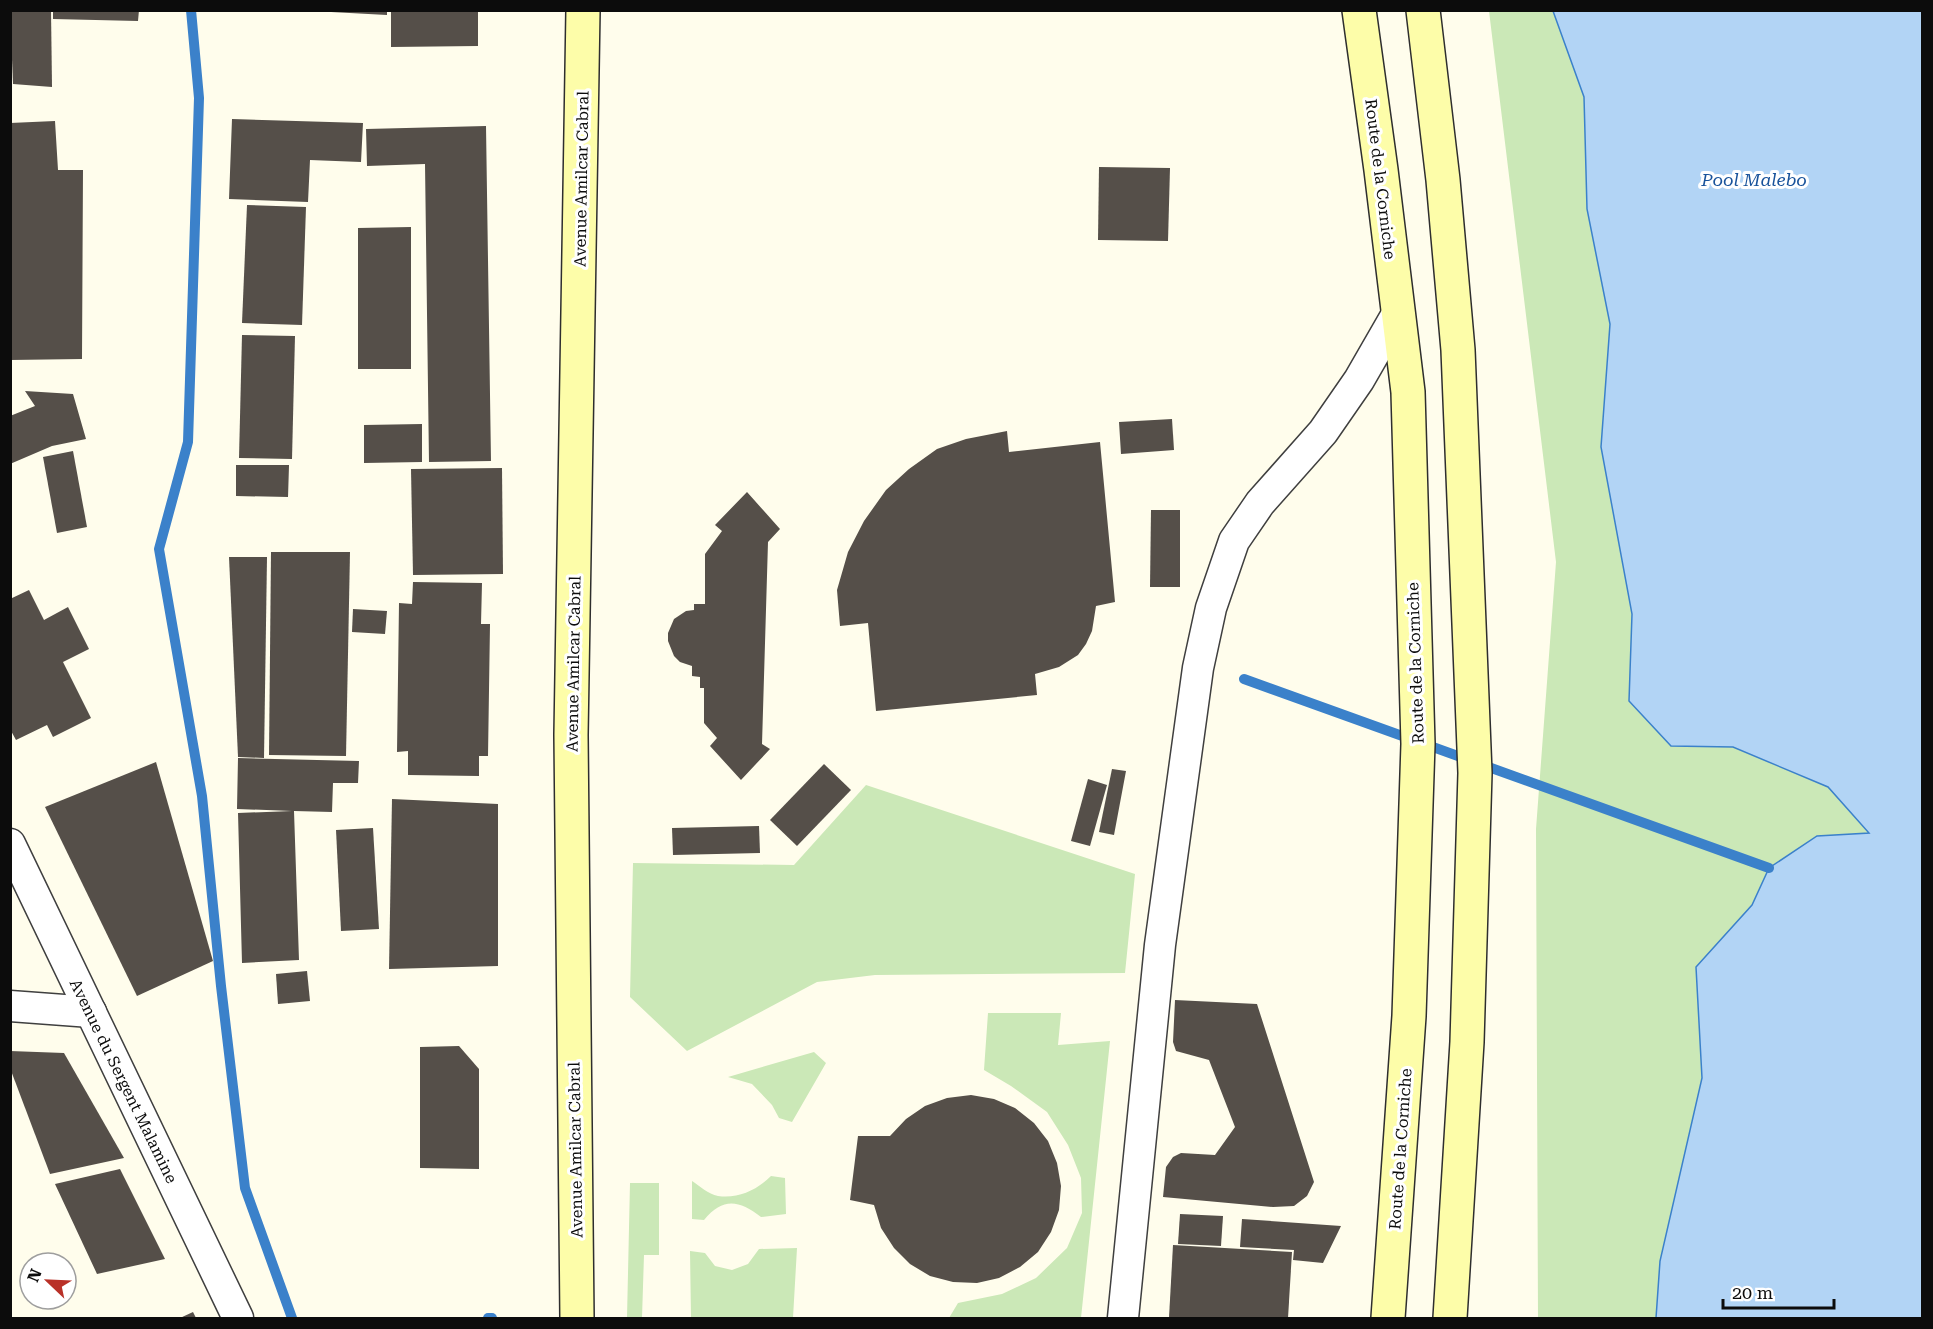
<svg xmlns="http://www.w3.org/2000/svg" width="1933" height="1329" viewBox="0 0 1933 1329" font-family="'Roboto Serif',serif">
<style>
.green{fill:#cbe8b7}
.water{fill:#b2d4f5;stroke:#3b81ca;stroke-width:1.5}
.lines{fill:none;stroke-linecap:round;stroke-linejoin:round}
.stream{stroke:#3b81ca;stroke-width:10}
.building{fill:#554f49}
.street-casing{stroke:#3f3f3f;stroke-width:33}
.secondary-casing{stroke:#2e2e2e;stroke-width:36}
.street{stroke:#fff;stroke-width:30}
.secondary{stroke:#fdfda9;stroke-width:33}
.labels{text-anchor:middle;stroke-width:6;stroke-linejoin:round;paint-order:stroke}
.street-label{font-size:16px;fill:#0c0c0c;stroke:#fff}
.water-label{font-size:18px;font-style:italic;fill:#19539b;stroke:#fff}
</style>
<rect width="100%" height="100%" fill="#fffdec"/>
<g class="green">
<polygon points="1489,11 1553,11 1584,97 1587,209 1610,324 1601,447 1632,614 1629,701 1671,746 1733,747 1828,787 1870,834 1817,836 1769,868 1752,905 1696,967 1702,1078 1660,1261 1656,1318 1538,1318 1536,829 1556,562"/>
<polygon points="866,785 1135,874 1125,973 875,975 817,982 687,1051 630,997 633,863 794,865"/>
<polygon points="988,1013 1061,1013 1058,1045 1110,1041 1081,1318 949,1318 958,1303 1002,1294 1036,1278 1067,1248 1082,1213 1081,1178 1068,1145 1047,1112 1011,1086 984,1070"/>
<polygon points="814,1052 826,1063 792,1122 779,1118 772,1105 752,1084 728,1077"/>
<path d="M771,1176L785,1178L786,1214L761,1217C739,1200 723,1197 704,1220L692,1219V1181C700,1186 708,1194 718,1196C738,1199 757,1190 771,1176Z"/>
<polygon points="630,1183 659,1183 659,1255 644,1255 642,1318 627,1318"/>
<polygon points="797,1248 793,1318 691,1318 690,1251 705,1253 715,1266 732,1270 748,1264 759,1249"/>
</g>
<polygon class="water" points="1553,11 1922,11 1922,1318 1656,1318 1660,1261 1702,1078 1696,967 1752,905 1769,868 1817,836 1869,833 1828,787 1733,747 1671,746 1629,701 1632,614 1601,447 1610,324 1587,209 1584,97"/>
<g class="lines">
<g class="stream">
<polyline points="191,10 199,98 188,442 159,549 202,796 221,986 245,1188 292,1318"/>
<polyline points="1244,679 1769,868"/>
<polyline points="488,1318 492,1318"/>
</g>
</g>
<g class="building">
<polygon points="10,10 51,10 52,87 13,84"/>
<polygon points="53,10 139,10 138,21 53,19"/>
<polygon points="331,10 387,10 387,15 331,12"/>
<polygon points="391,10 478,10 478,46 391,47"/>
<polygon points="232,119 363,123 361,162 310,160 308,202 229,199"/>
<polygon points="55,121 58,170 83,170 82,359 10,360 10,123"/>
<polygon points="486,126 491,461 429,462 425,164 367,166 366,129"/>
<polygon points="1099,167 1170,168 1168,241 1098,240"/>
<polygon points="247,205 306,207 302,325 242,323"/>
<polygon points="411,227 411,369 358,369 358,228"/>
<polygon points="242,335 295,336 292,459 239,458"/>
<polygon points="25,391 73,394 86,439 52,446 10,464 10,416 35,406"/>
<polygon points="1172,419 1174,450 1121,454 1119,422"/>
<polygon points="422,424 422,462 364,463 364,425"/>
<polygon points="1007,431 1009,452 1100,442 1115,602 1096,606 1092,631 1086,644 1078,655 1059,667 1035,674 1037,695 876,711 868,623 840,626 837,590 848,552 864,521 886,490 909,469 937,449 966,439"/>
<polygon points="73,451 87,527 57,533 43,457"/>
<polygon points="236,465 289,465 288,497 236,496"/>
<polygon points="502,468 503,574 413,575 411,469"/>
<polygon points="747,492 780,529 768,542 762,744 770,749 741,780 710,746 717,738 704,723 704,688 700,688 700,677 692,676 692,666 680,662 674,656 668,641 668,633 674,619 686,611 694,610 694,604 705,604 705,554 722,531 715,525"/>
<polygon points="1151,510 1180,510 1180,587 1150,587"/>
<polygon points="271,552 350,552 346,756 269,755"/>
<polygon points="229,557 267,557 264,758 238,757"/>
<polygon points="413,582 482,583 481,624 490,624 488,756 479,756 479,776 408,775 408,751 397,752 399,603 412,604"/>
<polygon points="29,590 44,620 68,607 89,649 63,662 91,718 53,737 47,725 16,740 10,729 10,599"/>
<polygon points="353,609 387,611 385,634 352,632"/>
<polygon points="238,758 359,761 358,783 333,783 332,812 294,811 299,960 242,963 238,813 292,811 237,809"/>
<polygon points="156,762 213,961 137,996 45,807"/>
<polygon points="824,764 851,790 797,846 770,820"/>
<polygon points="1112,769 1126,771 1114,835 1099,832"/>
<polygon points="1088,779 1107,785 1090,846 1071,841"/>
<polygon points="392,799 498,804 498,966 389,969"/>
<polygon points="759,826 760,853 673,855 672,828"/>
<polygon points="373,828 379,929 341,931 336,830"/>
<polygon points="307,971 310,1001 278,1004 276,974"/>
<polygon points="1175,1000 1257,1004 1314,1182 1307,1196 1294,1206 1273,1207 1163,1197 1166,1167 1173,1157 1181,1153 1215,1155 1235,1127 1209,1060 1176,1051 1173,1042"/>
<polygon points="459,1046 479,1069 479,1169 420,1168 420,1047"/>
<polygon points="10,1051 64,1053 124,1158 50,1174 10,1068"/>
<polygon points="971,1095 994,1099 1015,1108 1034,1123 1048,1141 1057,1163 1061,1186 1059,1210 1051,1232 1038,1252 1020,1267 999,1278 977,1283 953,1282 930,1276 910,1264 894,1248 881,1228 874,1205 850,1200 858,1136 890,1136 906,1119 925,1106 947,1098"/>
<polygon points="120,1169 165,1259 97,1274 55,1184"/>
<polygon points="1180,1214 1223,1216 1221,1246 1178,1244"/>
<polygon points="1242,1219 1341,1226 1323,1263 1293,1260 1294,1250 1240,1247"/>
<polygon points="1173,1245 1292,1252 1288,1318 1169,1318"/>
<polygon points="193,1312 196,1318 180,1318"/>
</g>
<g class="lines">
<defs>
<g id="street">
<polyline points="10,844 238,1318"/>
<polyline points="10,1006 91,1012"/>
<polyline points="1123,1318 1160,945 1198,668 1211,608 1234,541 1260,503 1323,432 1359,380 1397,314"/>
</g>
<g id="secondary">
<polyline points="1359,10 1381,170 1408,392 1418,744 1409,1016 1388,1318"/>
<polyline points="1423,10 1443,180 1458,350 1475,773 1467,1042 1450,1318"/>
<polyline points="577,1318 571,735 583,10"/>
</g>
</defs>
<use href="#street" class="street-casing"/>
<use href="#secondary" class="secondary-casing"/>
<use href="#street" class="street"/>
<use href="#secondary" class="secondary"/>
</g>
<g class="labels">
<g class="street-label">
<text transform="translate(581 179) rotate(-89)" y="6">Avenue Amilcar Cabral</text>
<text transform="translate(1381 179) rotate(83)" y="6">Route de la Corniche</text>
<text transform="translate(1415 663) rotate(-92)" y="6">Route de la Corniche</text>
<text transform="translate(573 664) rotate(-89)" y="6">Avenue Amilcar Cabral</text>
<text transform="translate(124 1081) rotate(64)" y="6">Avenue du Sergent Malamine</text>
<text transform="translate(1400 1149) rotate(-86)" y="6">Route de la Corniche</text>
<text transform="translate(575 1150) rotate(-91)" y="6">Avenue Amilcar Cabral</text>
</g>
<g class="water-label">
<text x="1754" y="186">Pool Malebo</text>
</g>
</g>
<rect width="1933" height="1329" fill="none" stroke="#0c0c0c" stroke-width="24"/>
<g transform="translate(48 1281) rotate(293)"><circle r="28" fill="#ffffff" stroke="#9e9e9e" stroke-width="1.5"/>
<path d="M0-4.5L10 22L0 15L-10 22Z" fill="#b93128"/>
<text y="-9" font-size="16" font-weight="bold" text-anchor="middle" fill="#0c0c0c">N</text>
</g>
<path d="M1723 1299v9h111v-9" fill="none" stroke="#0c0c0c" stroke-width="3"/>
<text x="1732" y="1299" font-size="18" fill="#0c0c0c" stroke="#ffffff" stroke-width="4.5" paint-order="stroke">20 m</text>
</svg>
